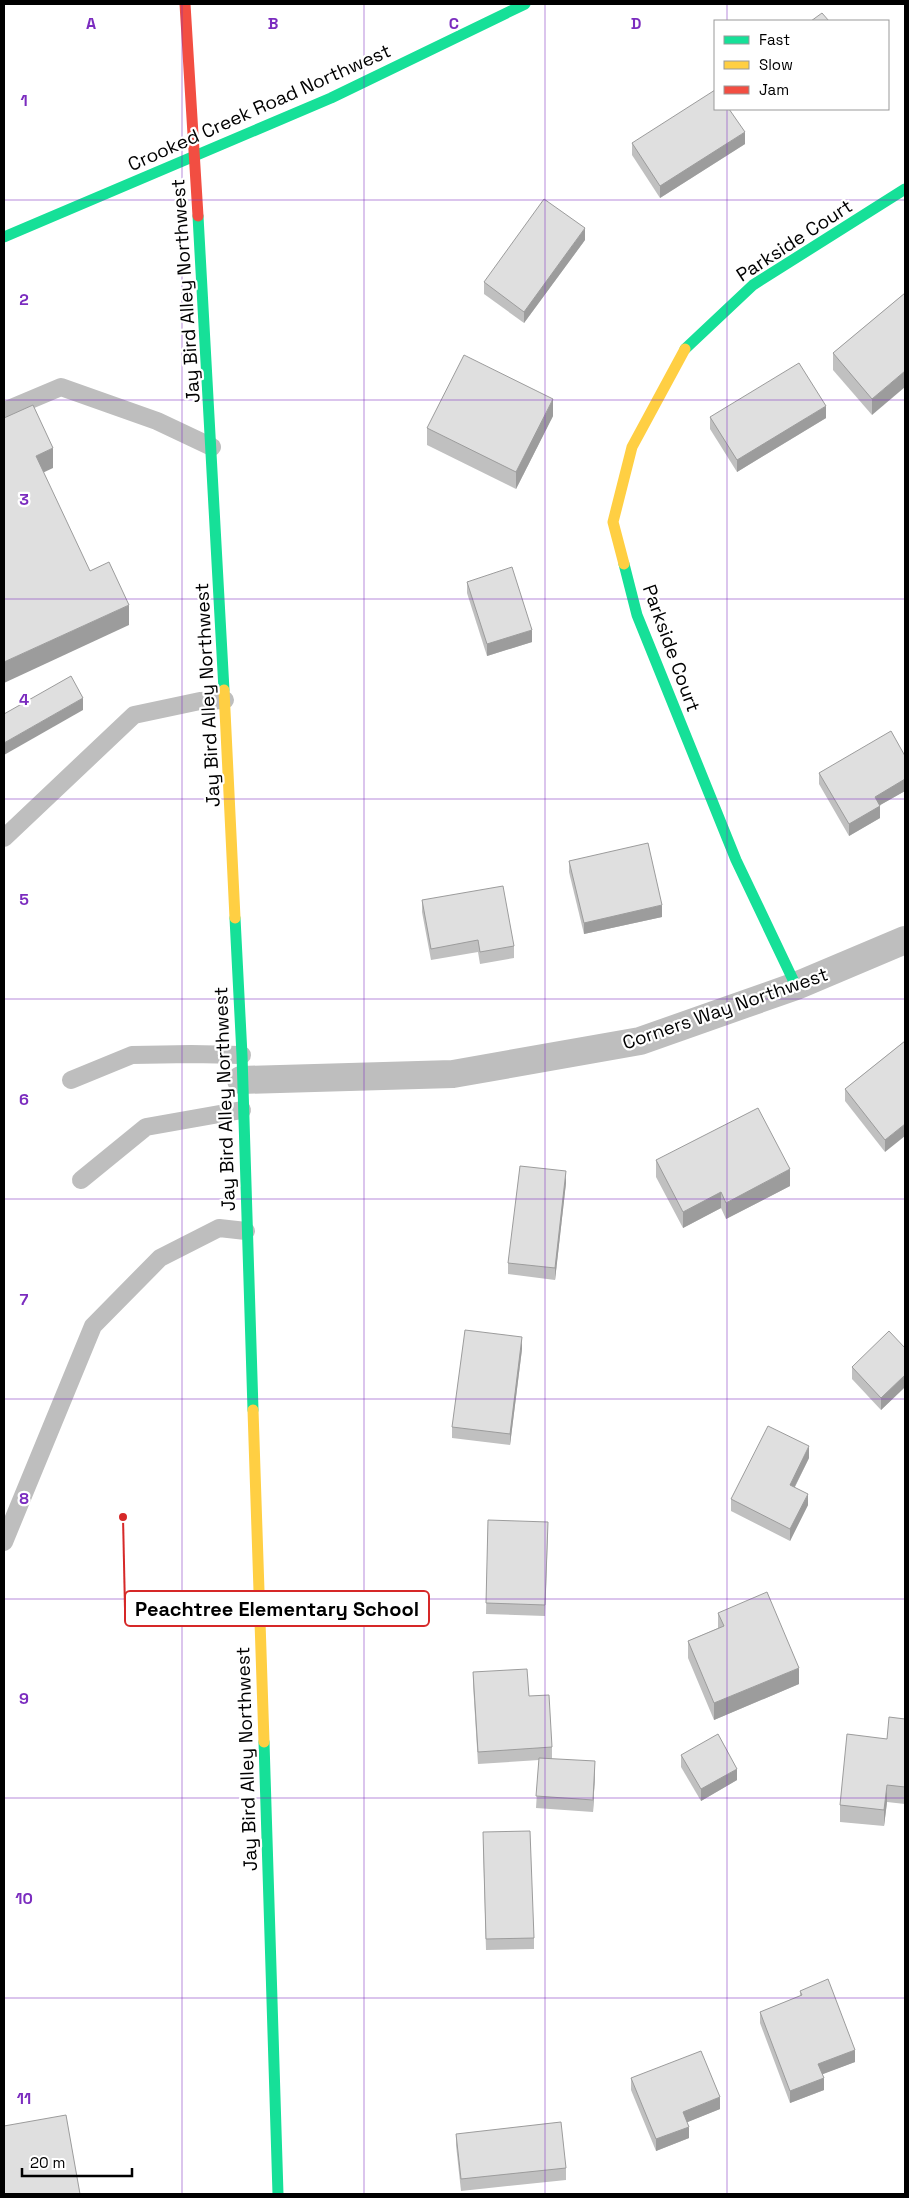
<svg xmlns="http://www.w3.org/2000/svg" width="909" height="2198" viewBox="0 0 909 2198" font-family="'Space Grotesk',sans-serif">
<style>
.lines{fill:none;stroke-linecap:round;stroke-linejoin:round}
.lane{stroke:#bebebe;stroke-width:18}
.street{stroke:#bebebe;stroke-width:28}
.fast{stroke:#16e098;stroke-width:11}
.slow{stroke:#ffcf43;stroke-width:11}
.jam{stroke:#f24e42;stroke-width:11}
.wall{fill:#c0c0c0}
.shaded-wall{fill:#9c9c9c}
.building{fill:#dfdfdf;stroke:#9c9c9c}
.grid{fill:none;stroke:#7b2cbf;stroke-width:1;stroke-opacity:0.55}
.labels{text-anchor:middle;stroke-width:4.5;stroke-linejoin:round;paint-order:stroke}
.street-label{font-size:19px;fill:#000;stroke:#fff}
.grid-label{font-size:16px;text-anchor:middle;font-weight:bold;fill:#7b2cbf;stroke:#fff;stroke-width:4.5;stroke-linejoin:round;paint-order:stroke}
.leader{fill:none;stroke:#d62828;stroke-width:2}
.callout-dot{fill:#d62828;stroke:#fff;stroke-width:2}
.callout{fill:#fff;stroke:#d62828;stroke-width:2}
.callout-label{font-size:20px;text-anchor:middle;font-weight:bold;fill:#000}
</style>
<rect width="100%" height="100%" fill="#fff"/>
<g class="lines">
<g class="lane">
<polyline points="4,411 61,387 157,421 212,447"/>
<polyline points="4,838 134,715 200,701 225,700"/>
<polyline points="71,1080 132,1055 191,1054 242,1055"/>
<polyline points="81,1180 146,1127 242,1110"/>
<polyline points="4,1542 93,1326 160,1258 219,1228 246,1231"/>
</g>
<polyline class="street" points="241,1080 453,1074 640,1041 796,986 905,940"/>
<g class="fast">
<polyline points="198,216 224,690"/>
<polyline points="4,237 331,98 525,4"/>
<polyline points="685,349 753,285 905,189"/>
<polyline points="624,564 637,615 736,860 796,986"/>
<polyline points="235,918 242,1055 253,1410"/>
<polyline points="264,1742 278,2194"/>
</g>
<g class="slow">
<polyline points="624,564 613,522 632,447 685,349"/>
<polyline points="224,690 235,918"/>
<polyline points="253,1410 264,1742"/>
</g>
<polyline class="jam" points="185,4 198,216"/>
</g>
<g class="wall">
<polygon points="632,143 745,144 660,198 632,155"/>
<polygon points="585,240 524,323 484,294 484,282"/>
<polygon points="905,293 872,415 833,370 833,353"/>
<polygon points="553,416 516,489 427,445 427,428"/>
<polygon points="710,417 826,418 737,472 710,429"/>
<polygon points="467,582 532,642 487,656 467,593"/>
<polygon points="905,756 905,791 880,805 880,818 849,836 819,784 819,773"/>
<polygon points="569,861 662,917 584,934 569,872"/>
<polygon points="422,900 514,946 514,958 480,964 478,952 431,960 422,912"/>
<polygon points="905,1041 885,1152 845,1101 845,1089"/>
<polygon points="656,1160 790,1186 726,1219 721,1208 683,1228 656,1177"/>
<polygon points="566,1183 555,1280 508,1274 508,1263"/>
<polygon points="905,1348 905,1387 881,1410 852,1379 852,1367"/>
<polygon points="522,1349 510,1445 452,1438 452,1427"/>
<polygon points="809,1458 795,1487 808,1505 790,1541 731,1511 731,1499"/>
<polygon points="488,1520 548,1533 545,1616 486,1614"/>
<polygon points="718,1613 799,1684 714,1720 688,1658 688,1641 718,1628"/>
<polygon points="473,1672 529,1696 552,1747 552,1759 595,1773 593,1812 536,1808 539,1760 478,1764 473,1684"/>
<polygon points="905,1719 905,1804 887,1802 884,1826 840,1822 840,1805 887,1739"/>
<polygon points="681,1755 737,1780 701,1801 681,1767"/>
<polygon points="483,1844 534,1938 534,1949 486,1950"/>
<polygon points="800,1991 855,2062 822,2074 824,2090 790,2103 760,2023 760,2012 800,1996"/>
<polygon points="631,2078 720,2109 687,2122 689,2138 656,2151 631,2090"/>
<polygon points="456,2134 566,2168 566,2180 461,2191 456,2145"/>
</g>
<g class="shaded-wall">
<polygon points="745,132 745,144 660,198 660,186"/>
<polygon points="585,228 585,240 524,323 524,312"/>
<polygon points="905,371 905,387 872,415 872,399"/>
<polygon points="553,399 553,416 516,489 516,472"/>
<polygon points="826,406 826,418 737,472 737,460"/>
<polygon points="53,448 53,468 36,476 36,456"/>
<polygon points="129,605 129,625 4,683 4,662"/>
<polygon points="532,630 532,642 487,656 487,644"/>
<polygon points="83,698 83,710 4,755 4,743"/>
<polygon points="905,779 905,791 875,808 875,797"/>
<polygon points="880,806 880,818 849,836 849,824"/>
<polygon points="662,905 662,917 584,934 584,923"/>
<polygon points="905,1124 905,1136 885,1152 885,1140"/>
<polygon points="790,1169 790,1186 726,1219 726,1203"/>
<polygon points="566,1171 566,1183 555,1280 555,1268"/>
<polygon points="721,1192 721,1208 683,1228 683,1212"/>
<polygon points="522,1337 522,1349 510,1445 510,1434"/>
<polygon points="905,1375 905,1387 881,1410 881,1398"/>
<polygon points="809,1446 809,1458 790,1496 790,1485"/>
<polygon points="808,1494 808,1505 790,1541 790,1529"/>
<polygon points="799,1668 799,1684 714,1720 714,1703"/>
<polygon points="595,1761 595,1773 593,1812 593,1800"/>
<polygon points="737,1769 737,1780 701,1801 701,1789"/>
<polygon points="887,1785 887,1802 884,1826 884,1810"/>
<polygon points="855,2050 855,2062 818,2076 818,2064"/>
<polygon points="824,2078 824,2090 790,2103 790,2091"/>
<polygon points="720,2097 720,2109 683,2124 683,2112"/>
<polygon points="689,2127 689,2138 656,2151 656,2139"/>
</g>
<g class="building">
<polygon points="822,13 829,21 811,21"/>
<polygon points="715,90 715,109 729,109 745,132 660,186 632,143"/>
<polygon points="544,199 585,228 524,312 484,282"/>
<polygon points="905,293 905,371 872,399 833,353"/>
<polygon points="464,355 553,399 516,472 427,428"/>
<polygon points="799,363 826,406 737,460 710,417"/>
<polygon points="33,405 53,448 36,456 90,571 109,562 129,605 4,662 4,418"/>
<polygon points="512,567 532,630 487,644 467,582"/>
<polygon points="71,676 83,698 4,743 4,714"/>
<polygon points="891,731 905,756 905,779 875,797 880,806 849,824 819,773"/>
<polygon points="648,843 662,905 584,923 569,861"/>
<polygon points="503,886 514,946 480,952 478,940 431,949 422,900"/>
<polygon points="905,1041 905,1124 885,1140 845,1089"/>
<polygon points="758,1108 790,1169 726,1203 721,1192 683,1212 656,1160"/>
<polygon points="520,1166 566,1171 555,1268 508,1263"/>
<polygon points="465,1330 522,1337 510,1434 452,1427"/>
<polygon points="889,1331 905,1348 905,1375 881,1398 852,1367"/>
<polygon points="768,1426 809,1446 790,1485 808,1494 790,1529 731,1499"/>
<polygon points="488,1520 548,1522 545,1605 486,1603"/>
<polygon points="767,1592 799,1668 714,1703 688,1641 724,1626 718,1613"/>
<polygon points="527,1669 529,1696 549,1695 552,1747 478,1752 473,1672"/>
<polygon points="889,1717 905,1719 905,1787 887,1785 884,1810 840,1805 847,1734 887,1739"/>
<polygon points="718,1734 737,1769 701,1789 681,1755"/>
<polygon points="539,1758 595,1761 593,1800 536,1796"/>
<polygon points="530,1831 534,1938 486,1939 483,1832"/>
<polygon points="828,1979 855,2050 818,2064 824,2078 790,2091 760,2012 802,1995 800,1991"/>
<polygon points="701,2051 720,2097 683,2112 689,2127 656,2139 631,2078"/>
<polygon points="66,2115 80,2194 4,2194 4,2126"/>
<polygon points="561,2122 566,2168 461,2179 456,2134"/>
</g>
<path class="grid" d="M182,4V2194M364,4V2194M545,4V2194M727,4V21M727,109V2194M4,200H905M4,400H905M4,599H905M4,799H905M4,999H905M4,1199H905M4,1399H905M4,1599H905M4,1798H905M4,1998H905"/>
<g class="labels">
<g class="street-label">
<text transform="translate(259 107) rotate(-24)" y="7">Crooked Creek Road Northwest</text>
<text transform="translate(794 240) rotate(-33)" y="7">Parkside Court</text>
<text transform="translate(185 291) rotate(-94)" y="7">Jay Bird Alley Northwest</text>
<text transform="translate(672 648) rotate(70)" y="7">Parkside Court</text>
<text transform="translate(207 695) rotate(-93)" y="7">Jay Bird Alley Northwest</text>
<text transform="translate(725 1008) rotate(-19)" y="7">Corners Way Northwest</text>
<text transform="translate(224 1099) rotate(-92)" y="7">Jay Bird Alley Northwest</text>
<text transform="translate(246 1759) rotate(-92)" y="7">Jay Bird Alley Northwest</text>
</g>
</g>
<g class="grid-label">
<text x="91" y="29">A</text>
<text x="273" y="29">B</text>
<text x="454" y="29">C</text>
<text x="636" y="29">D</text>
<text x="24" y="106">1</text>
<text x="24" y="305">2</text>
<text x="24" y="505">3</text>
<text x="24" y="705">4</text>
<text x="24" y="905">5</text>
<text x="24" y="1105">6</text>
<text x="24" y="1305">7</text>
<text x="24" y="1504">8</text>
<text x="24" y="1704">9</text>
<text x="24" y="1904">10</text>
<text x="24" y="2104">11</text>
</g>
<path class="leader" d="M123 1517L125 1609"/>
<circle class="callout-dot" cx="123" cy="1517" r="5"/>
<rect class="callout" x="125" y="1591" width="304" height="35" rx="5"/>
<g class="callout-label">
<text x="277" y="1616">Peachtree Elementary School</text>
</g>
<rect width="909" height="2198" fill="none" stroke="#000000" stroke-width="10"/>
<rect x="714" y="20" width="175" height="90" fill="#ffffff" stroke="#999999"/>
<rect x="724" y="36" width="25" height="8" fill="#16e098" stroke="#999999"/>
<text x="759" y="45" font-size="15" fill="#000000">Fast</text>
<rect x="724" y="61" width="25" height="8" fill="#ffcf43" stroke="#999999"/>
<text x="759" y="70" font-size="15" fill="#000000">Slow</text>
<rect x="724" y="86" width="25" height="8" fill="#f24e42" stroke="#999999"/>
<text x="759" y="95" font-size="15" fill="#000000">Jam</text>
<path d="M22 2168v8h110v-8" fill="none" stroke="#000000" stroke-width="2.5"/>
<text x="30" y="2168" font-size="15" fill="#000000" stroke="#ffffff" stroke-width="4" paint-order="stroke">20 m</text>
</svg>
